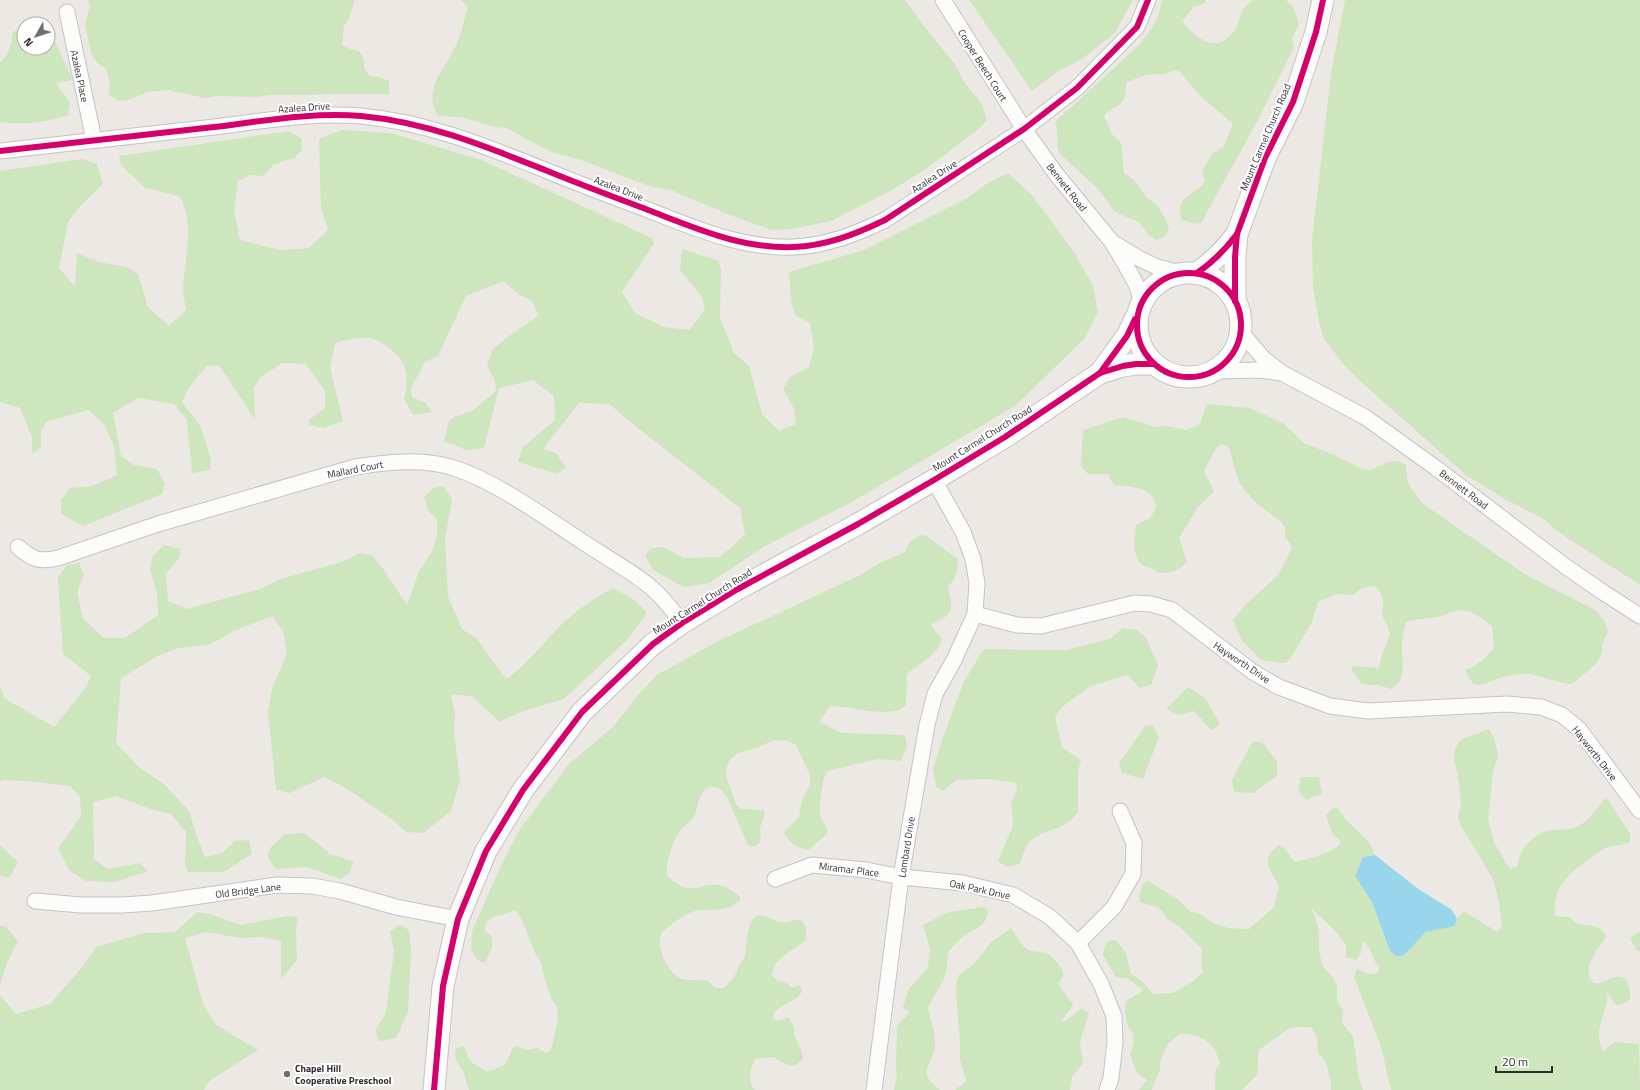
<svg xmlns="http://www.w3.org/2000/svg" width="1640" height="1090" viewBox="0 0 1640 1090" font-family="'Titillium Web',sans-serif">
<style>
.green{fill:#cee6be}
.water{fill:#99d6ec}
.lines{fill:none;stroke-linecap:round;stroke-linejoin:round}
.minor-casing{stroke:#c5c4c5;stroke-width:17}
.secondary-casing{stroke:#c5c4c5;stroke-width:23}
.minor{stroke:#fcfcfb;stroke-width:15}
.secondary{stroke:#fcfcfb;stroke-width:21}
.cycleway-casing{stroke:#fff;stroke-width:8}
.cycleway{stroke:#d6006c;stroke-width:6}
.poi-dot{fill:#706f6e;stroke:#fff;stroke-width:1.5}
.labels{text-anchor:middle;stroke-width:4;stroke-linejoin:round;paint-order:stroke}
.street-label{font-size:10px;fill:#2e2e2e;stroke:#fff}
.poi-label{font-size:10px;font-weight:bold;fill:#2e2e2e;stroke:#fff;text-anchor:start}
</style>
<rect width="100%" height="100%" fill="#ece8e4"/>
<g class="green">
<polygon points="88,0 355,0 349,19 344,26 342,45 350,49 359,51 364,59 364,68 370,76 379,77 389,81 389,94 269,95 256,97 217,96 205,98 168,90 147,92 128,100 118,101 109,95 110,83 106,69 98,64 92,56 85,26 90,5"/>
<path d="M461,0H905L930,34L955,64L964,82L982,104L987,120L980,128L926,169L894,189L831,221L791,229L772,230L727,214L671,190L652,187L581,160L551,152L506,128L495,127L461,117L438,116C421,89 447,67 457,43C462,32 464,19 468,7Z"/>
<polygon points="969,0 1133,0 1116,31 1110,37 1082,59 1057,72 1032,91"/>
<path d="M1162,0H1206L1205,3L1194,7L1182,21C1196,39 1217,55 1234,31C1239,24 1239,18 1242,11C1244,7 1250,3 1253,0H1286L1294,8L1299,25L1292,38L1294,47L1258,120L1201,223L1197,224L1181,220C1181,216 1180,211 1180,207C1183,195 1200,191 1205,181L1202,171L1212,154L1224,146L1233,124L1200,96L1180,72L1175,70C1161,77 1159,73 1147,75C1139,76 1133,80 1126,83C1126,89 1126,97 1122,102C1117,109 1108,109 1104,116L1112,134L1121,143L1124,173L1135,181L1146,197L1157,205L1165,218L1169,228L1165,237L1156,240L1149,235L1138,221L1128,218L1114,211L1098,189L1062,156L1058,149L1056,121L1138,46L1150,31L1159,14Z"/>
<polygon points="1345,0 1640,0 1640,585 1557,531 1542,518 1501,497 1466,475 1361,382 1345,366 1324,339 1319,322 1313,287 1312,240 1331,73"/>
<path d="M24,27V48H48V31L52,35L73,80L56,83L70,103L68,115C44,123 25,125 0,122V63C8,55 12,44 13,32Z"/>
<path d="M341,130L391,133L482,160L652,238L654,244L622,292L636,314L664,327L689,330L705,310L702,297L680,270L682,249L719,261L721,271L720,318L734,353L749,366L762,414L779,431L796,424L794,409L783,389L790,377L809,367L814,347L810,323L796,316L791,302L789,272L864,250L967,198L989,182L1008,173L1032,195L1074,252L1093,286L1098,312L1084,339L1015,406L852,502L767,545L709,583L684,587L653,570L645,555L651,548L663,547L684,558L720,557L745,535L740,508L638,428L609,404L579,403L543,449L556,453L566,467L558,474L518,462L522,448L555,420L554,396L533,380L499,388L484,448L466,450L444,441L449,421L456,416L472,411L496,391L495,381L487,366L492,350L505,339L538,316L532,301L519,295L504,281L466,296L438,356L425,362L411,388L412,397L426,403L432,412L413,415L404,399C411,374 405,357 383,344C379,342 374,338 369,338C358,337 346,340 335,343L330,367L343,421L324,428L309,425V420L325,408V391L306,364L282,363L261,377L254,387L255,420L219,365L206,366L188,389L182,402L201,427L211,460L210,470L192,473L187,420L174,404L138,398L113,413L121,456L134,465L157,469L165,484L162,494L83,526L61,514V500L70,488L92,486L117,475L114,446L104,424L88,410L46,422L41,432V448L32,454V437L20,408L0,402V171L82,159L97,164L103,184L80,206L68,222L59,268L75,287L77,253L98,262L127,267L138,274L148,307L169,326L186,310C185,303 183,295 183,288C184,260 196,221 179,196L145,188L121,165L119,156L289,131L301,138L302,150L294,158L273,165L264,176L251,175L238,181L234,211L240,240L281,250L309,248L328,230L321,208L319,139Z"/>
<path d="M1207,404L1250,408L1283,423L1304,443L1334,455L1363,469L1370,470L1391,461H1398L1406,465L1407,479L1410,486L1423,504L1528,576L1597,611L1605,622L1608,632L1602,644V653L1596,664L1572,684C1556,684 1534,671 1518,674C1514,675 1510,675 1506,676C1495,679 1484,687 1473,684L1465,670L1473,667L1485,658L1494,648L1492,627L1483,619L1468,611L1459,610L1438,617L1415,620L1406,622C1404,630 1402,639 1402,647C1402,662 1407,681 1391,689L1378,685H1366L1361,683L1351,670L1353,666L1379,668L1382,655L1390,634C1389,627 1383,620 1382,613C1382,611 1383,609 1383,607C1383,582 1369,581 1353,595L1336,594L1318,602L1312,622L1290,659L1285,663H1280L1261,660L1242,641L1233,620L1245,605L1278,575L1292,547L1285,537V527L1281,522L1255,502L1240,484L1235,470L1229,447L1222,444L1216,448L1204,471L1214,491L1198,507L1179,538L1187,561C1183,568 1170,574 1162,573C1157,573 1155,571 1151,568C1145,566 1141,565 1138,560C1132,550 1135,536 1136,525L1150,518L1156,508C1156,487 1129,486 1114,485L1108,474H1088L1081,466L1083,430L1123,417L1156,427L1167,426L1187,430L1200,424Z"/>
<path d="M444,486L452,500L445,539L448,597L462,629L477,639L506,679C527,665 542,644 560,626C575,611 595,598 613,588L636,601L647,613L629,638L564,699L520,712L499,722L472,696L451,695L455,715L454,732L460,780L451,811L423,833L406,832L394,821L347,789L324,777L290,793L276,790L268,711L272,688L287,654L283,631L272,616L234,631L209,645L178,648L156,657L121,678L116,743L140,768L164,784L189,811L197,837L205,857L222,853L235,841L249,840L252,854L224,872H188L185,865L186,832L171,814L153,810L117,796L93,802L94,859L108,869L140,863L148,871L115,882L86,881L70,871L58,849L81,816L80,797L70,786L28,781L3,780L0,782V689L1,687L4,698L54,727L86,687L91,676L63,654L58,577L67,565L79,563L84,575L77,592L83,619L104,638H125L158,615L157,593L150,570L152,557L164,545L180,549V557L166,574L168,601L187,609L260,589L281,579L341,562L361,553L372,555L384,570L407,605L419,571L432,552L437,536V520L427,509L424,497L433,488Z"/>
<path d="M922,535L926,536L958,559C957,570 957,579 948,586C948,597 957,608 945,617C941,621 935,621 931,625L942,639C939,654 918,665 907,674L906,705C903,707 901,710 898,710C882,716 848,706 830,706L819,722L842,733L905,735L907,746L901,761L878,759L827,771C822,779 818,808 821,817C823,824 829,827 827,834L808,850C798,849 788,842 784,832L799,817L802,800L810,785V775L799,752L796,745L789,741L775,740L753,749L738,753L730,760L726,768L727,779L736,804L741,809L764,810L765,814L760,828L761,841L756,846L751,847L748,845L726,795C721,790 718,786 711,787C696,791 700,808 693,818C689,823 684,826 680,831C674,839 665,864 667,874C668,878 672,880 675,882C694,896 700,882 719,885C726,886 734,892 740,897V900C727,913 712,908 695,911C684,914 672,924 663,931C653,943 668,976 683,979C691,981 700,979 708,981L715,988H724C729,983 735,977 737,971C738,969 738,967 739,965C741,962 745,958 745,954C747,946 746,917 760,915C766,914 774,922 780,922C787,924 794,919 801,920C806,925 808,934 805,941C792,952 775,956 772,975L778,981L786,982L792,988L798,985L801,986L802,990C799,1005 768,1005 774,1020L777,1021L788,1017L794,1027V1034L802,1052L803,1059C789,1073 786,1062 773,1057L755,1059C750,1070 747,1081 755,1090H469L463,1071L456,1060L455,1050L459,1047L464,1046C471,1064 471,1063 488,1072L505,1065L512,1049L516,1045C525,1051 528,1050 537,1048L547,1053L551,1050L558,1020L557,1007L552,1000L545,981L541,962L536,955L521,918L517,912L513,910C503,918 484,913 485,931C488,933 491,935 492,938C494,945 488,957 485,963L477,960L471,950L472,931L503,861L520,829L569,764L613,727L637,696L657,675L718,641L792,607L860,575L878,564L905,552C908,543 912,538 922,535Z"/>
<path d="M1123,628L1137,630L1146,638L1158,665L1151,685L1139,688L1128,675L1091,686L1062,707L1055,717L1062,747L1081,760L1078,772V812C1075,815 1071,821 1067,823C1041,838 1029,829 1020,864L1006,867L998,861L1013,825L1011,803L1017,790L1016,783L988,779L957,780L943,791L936,787L933,769L943,737L964,681L984,649L1066,650L1109,639Z"/>
<polygon points="1188,687 1205,698 1220,724 1211,730 1194,711 1178,715 1166,709"/>
<polygon points="1153,725 1159,737 1143,779 1122,773 1119,763 1145,726"/>
<path d="M1489,729L1495,741L1498,756L1493,772L1488,819L1494,842L1506,863L1511,869L1518,866C1518,851 1531,836 1546,831C1558,828 1572,832 1582,824C1591,817 1598,807 1605,798L1610,802L1630,834V842C1622,846 1613,845 1606,848C1593,855 1565,875 1559,889C1555,898 1554,907 1555,916L1570,917C1583,933 1596,917 1606,936C1599,950 1579,968 1594,983C1603,984 1607,979 1615,977C1629,974 1631,991 1630,1000L1623,1004L1616,1005L1607,993C1609,1016 1591,1024 1603,1051L1615,1042L1639,1044L1640,1090H1391L1381,1047L1354,977L1357,969C1365,972 1368,976 1377,973L1380,967C1371,960 1373,947 1362,941L1361,953L1356,960L1345,957C1346,953 1347,948 1345,944C1340,933 1320,917 1310,907L1315,916L1319,932V950L1322,965L1334,979L1337,987V1000L1343,1010L1342,1023L1353,1036L1359,1079L1363,1090H1331V1084L1326,1062L1318,1053L1317,1037L1311,1027H1296L1288,1029L1259,1050L1257,1075L1242,1090H1215C1215,1087 1215,1072 1216,1069C1218,1067 1219,1066 1220,1063L1215,1050L1205,1039L1188,1034H1180L1168,1044L1160,1062V1070L1152,1088V1090H1139L1147,1080L1137,1073L1130,1055C1132,1049 1135,1040 1133,1033C1132,1031 1130,1030 1129,1028C1126,1022 1123,1007 1127,1001C1131,996 1138,996 1143,990L1127,978H1120L1116,977L1103,955C1103,947 1107,939 1116,940L1126,953L1131,974L1141,980L1153,994L1172,993L1192,982L1203,972L1201,963L1202,949L1180,927L1166,918L1162,911L1156,907L1140,902C1138,895 1142,884 1147,880L1177,899L1190,911L1202,915L1213,923L1228,928L1249,929L1274,907L1279,885C1269,869 1260,859 1279,845L1283,847L1295,862C1307,859 1335,853 1341,842L1332,833L1326,816L1330,810L1337,807L1346,820L1369,842L1375,855L1363,857L1355,876L1372,902L1390,951L1397,957L1404,955L1426,932L1455,926L1457,919L1464,911L1497,932L1502,927L1499,902L1493,879L1461,826L1458,817L1461,803L1459,783L1454,758L1455,749L1459,741Z"/>
<polygon points="1256,741 1264,744 1277,762 1277,776 1253,793 1234,792 1232,780 1252,742"/>
<polygon points="1301,777 1319,777 1322,794 1306,800 1298,790"/>
<polygon points="305,833 330,854 354,862 349,873 341,879 307,867 275,869 267,855 271,847 285,834"/>
<polygon points="0,845 18,862 9,878 0,876"/>
<path d="M983,907L987,909C991,923 974,930 964,936C958,940 953,947 948,952L947,966L944,979L928,1007C929,1018 935,1029 935,1041C936,1064 913,1071 940,1090H894L897,1076L896,1066L897,1029V1026L910,1012L903,1008L908,990L928,967L930,949L923,925L949,912Z"/>
<polygon points="197,912 209,914 241,925 288,916 298,917 296,931 297,960 281,979 281,941 262,937 240,938 206,932 185,938 203,1004 215,1024 258,1050 209,1081 204,1090 0,1090 0,995 16,1014 50,1004 83,966 96,947 144,933 175,932"/>
<polygon points="0,925 6,927 18,941 6,965 0,986"/>
<polygon points="400,925 409,930 411,949 408,1012 396,1038 381,1041 377,1039 376,1029 386,1013 394,951 390,931"/>
<path d="M1011,928L1025,948L1031,951L1047,953L1057,962L1063,971V976L1058,984L1073,1004C1071,1011 1064,1014 1062,1022L1065,1021L1082,1008L1089,1013L1080,1042L1083,1063L1072,1077L1070,1090H955L964,1083L966,1080L960,1060V1044L956,992L957,980L959,975L976,962L991,942Z"/>
<polygon points="1640,932 1640,951 1637,951 1630,938"/>
</g>
<polygon class="water" points="1375,855 1417,888 1452,910 1457,919 1455,926 1426,932 1404,955 1397,957 1390,951 1372,902 1355,876 1363,857"/>
<g class="lines">
<defs>
<g id="minor">
<polyline points="943,0 1024,129 1056,174 1112,242 1129,271 1137,286 1141,301"/>
<polyline points="67,12 94,140"/>
<path d="M0,151C71,143 143,135 214,127C263,121 312,112 361,116C426,122 485,146 545,170C579,184 614,197 648,210C695,228 742,249 793,247C826,246 856,234 885,220L1024,129L1077,88L1137,27L1148,0"/>
<polyline points="1115,244 1138,258 1157,267 1180,273"/>
<polyline points="1241,332 1264,359 1282,373 1365,417 1436,468 1565,566 1604,593 1640,616"/>
<polyline points="1214,371 1260,370 1281,373"/>
<path d="M18,547C33,560 39,562 58,558L158,524L355,467C387,462 423,458 454,468C495,481 543,516 580,540C602,555 627,568 648,585C662,596 672,609 682,623"/>
<polyline points="975,614 1017,625 1041,626 1135,603 1151,604 1172,610 1253,672 1279,687 1330,706 1368,711 1507,704 1541,707 1562,715 1579,729 1640,811"/>
<polyline points="775,879 812,865 866,870 901,877 963,883 1013,895 1050,917 1078,943 1101,984 1114,1016 1115,1042 1111,1078 1107,1090"/>
<polyline points="35,901 81,905 122,905 152,903 277,885 312,886 340,891 396,907 458,919"/>
<polyline points="1078,943 1114,907 1133,874 1134,843 1120,811"/>
<polyline points="874,1090 901,877 927,725 935,694 954,660 975,614 977,583 973,559 963,532 934,480"/>
</g>
<g id="secondary">
<circle cx="1189" cy="325" r="52"/>
<path d="M1197,273C1213,262 1225,250 1237,234"/>
<polyline points="1235,301 1235,257 1237,234 1265,158 1293,102 1316,32 1323,0"/>
<polyline points="1100,373 1127,336 1136,317"/>
<polyline points="434,1090 443,986 458,919 486,851 523,790 582,712 653,644 682,623 736,590 858,524 934,480 1005,437 1100,373 1123,366 1136,364 1153,364"/>
</g>
</defs>
<use href="#minor" class="minor-casing"/>
<use href="#secondary" class="secondary-casing"/>
<use href="#minor" class="minor"/>
<use href="#secondary" class="secondary"/>
<defs>
<g id="cycleway">
<path d="M0,151C71,143 143,135 214,127C263,121 312,112 361,116C426,122 485,146 545,170C579,184 614,197 648,210C695,228 742,249 793,247C826,246 856,234 885,220L1024,129L1077,88L1137,27L1148,0"/>
<circle cx="1189" cy="325" r="52"/>
<path d="M1197,273C1213,262 1225,250 1237,234"/>
<polyline points="1235,301 1235,257 1237,234 1265,158 1293,102 1316,32 1323,0"/>
<polyline points="1100,373 1127,336 1135,319"/>
<polyline points="434,1090 443,986 458,919 486,851 523,790 582,712 653,644 682,623 736,590 858,524 934,480 1005,437 1100,373 1123,366 1136,364 1153,364"/>
</g>
</defs>
<use href="#cycleway" class="cycleway-casing"/>
<use href="#cycleway" class="cycleway"/>
</g>
<circle class="poi-dot" cx="287" cy="1074" r="4"/>
<g class="labels">
<g class="street-label">
<text transform="translate(983 65) rotate(58)" y="4">Cooper Beech Court</text>
<text transform="translate(80 76) rotate(78)" y="4">Azalea Place</text>
<text transform="translate(304 107) rotate(-4)" y="4">Azalea Drive</text>
<text transform="translate(1265 137) rotate(-67)" y="4">Mount Carmel Church Road</text>
<text transform="translate(934 176) rotate(-33)" y="4">Azalea Drive</text>
<text transform="translate(1067 187) rotate(52)" y="4">Bennett Road</text>
<text transform="translate(619 188) rotate(21)" y="4">Azalea Drive</text>
<text transform="translate(982 438) rotate(-32)" y="4">Mount Carmel Church Road</text>
<text transform="translate(355 469) rotate(-11)" y="4">Mallard Court</text>
<text transform="translate(1464 489) rotate(37)" y="4">Bennett Road</text>
<text transform="translate(702 601) rotate(-32)" y="4">Mount Carmel Church Road</text>
<text transform="translate(1242 662) rotate(34)" y="4">Hayworth Drive</text>
<text transform="translate(1595 753) rotate(52)" y="4">Hayworth Drive</text>
<text transform="translate(906 847) rotate(-81)" y="4">Lombard Drive</text>
<text transform="translate(849 869) rotate(7)" y="4">Miramar Place</text>
<text transform="translate(980 889) rotate(12)" y="4">Oak Park Drive</text>
<text transform="translate(248 890) rotate(-7)" y="4">Old Bridge Lane</text>
</g>
<g class="poi-label">
<text x="295" y="1072">Chapel Hill<tspan x="295" dy="12">Cooperative Preschool</tspan></text>
</g>
</g>
<g transform="translate(36 36) rotate(231)"><circle r="19" fill="#ffffff" stroke="#ababab"/>
<path d="M0-3L7 15L0 10L-7 15Z" fill="#706f6e"/>
<text y="-6" font-size="11" font-weight="bold" text-anchor="middle" fill="#2e2e2e">N</text>
</g>
<path d="M1496 1066v6h56v-6" fill="none" stroke="#2e2e2e" stroke-width="2"/>
<text x="1502" y="1066" font-size="12" fill="#2e2e2e" stroke="#ffffff" stroke-width="3" paint-order="stroke">20 m</text>
</svg>
